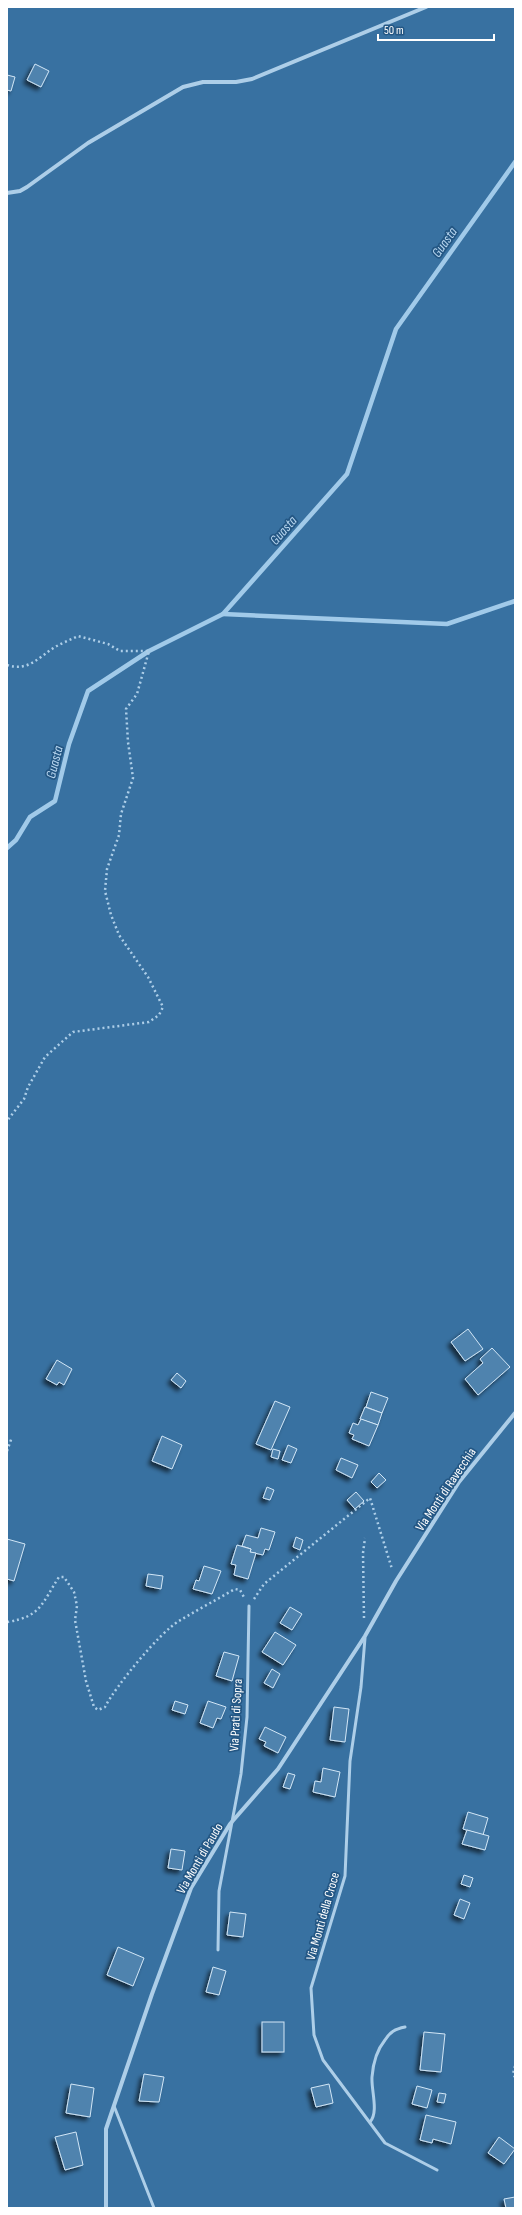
<svg xmlns="http://www.w3.org/2000/svg" width="522" height="2215" viewBox="0 0 522 2215" font-family="'Sofia Sans Condensed',sans-serif">
<style>
.green{fill:#3871a1}
.lines{fill:none;stroke-linecap:round;stroke-linejoin:round}
.stream{stroke:#a1cae9;stroke-width:4.5}
.building{fill:#5083ae;stroke:#d1e6f6;filter:url(#shadow)}
.path{stroke:#adcee8;stroke-width:2.5;stroke-dasharray:2 3;stroke-linecap:butt}
.lane{stroke:#adcee8;stroke-width:3}
.street{stroke:#adcee8;stroke-width:4}
.labels{text-anchor:middle;stroke-width:3.5;stroke-linejoin:round;paint-order:stroke}
.street-label{font-size:13px;fill:#fff;stroke:#245784}
.water-label{font-size:14px;font-style:italic;fill:#b9d7f0;stroke:#245784}
</style>
<defs>
<filter id="shadow"><feDropShadow dx="-3.5" dy="3.5" stdDeviation="2" flood-color="#0009"/></filter>
</defs>
<rect width="100%" height="100%" fill="#245784"/>
<rect class="green" x="7" y="7" width="508" height="2201"/>
<g class="lines">
<g class="stream">
<polyline points="223,614 447,624 515,601"/>
<polyline points="7,848 16,840 30,817 55,801 69,744 88,691 149,651 223,614 347,474 396,329 515,162"/>
</g>
</g>
<g class="building">
<polygon points="35,64 49,71 41,87 27,80"/>
<polygon points="7,75 15,77 11,91 7,90"/>
<polygon points="468,1329 483,1349 465,1361 451,1342"/>
<polygon points="492,1348 510,1367 478,1395 465,1379 483,1363 480,1359"/>
<polygon points="57,1360 72,1369 64,1385 59,1382 57,1385 46,1379"/>
<polygon points="177,1373 186,1381 181,1388 171,1380"/>
<polygon points="371,1392 388,1398 382,1413 366,1407"/>
<polygon points="275,1401 290,1407 271,1450 256,1444"/>
<polygon points="365,1407 382,1413 378,1425 360,1419"/>
<polygon points="361,1419 378,1425 369,1446 352,1439 354,1435 349,1433 353,1423 358,1425"/>
<polygon points="162,1436 182,1445 172,1469 152,1461"/>
<polygon points="288,1445 297,1449 291,1463 282,1460"/>
<polygon points="273,1449 280,1451 278,1459 271,1457"/>
<polygon points="341,1458 358,1465 352,1478 336,1470"/>
<polygon points="379,1473 386,1480 377,1488 371,1482"/>
<polygon points="267,1487 274,1490 270,1500 263,1498"/>
<polygon points="356,1492 364,1501 355,1509 347,1500"/>
<polygon points="261,1528 275,1532 269,1550 265,1549 263,1555 250,1552 251,1549 242,1546 246,1535 258,1538"/>
<polygon points="296,1537 303,1540 300,1550 293,1547"/>
<polygon points="7,1539 25,1544 14,1581 7,1579"/>
<polygon points="237,1545 251,1549 250,1552 256,1553 248,1579 234,1575 236,1565 231,1564"/>
<polygon points="204,1566 221,1571 212,1594 193,1589 196,1580 199,1581"/>
<polygon points="148,1574 163,1576 161,1589 146,1586"/>
<polygon points="290,1607 302,1614 292,1630 280,1623"/>
<polygon points="275,1632 296,1645 283,1665 262,1652"/>
<polygon points="224,1652 239,1656 232,1681 216,1676"/>
<polygon points="272,1669 280,1674 273,1688 264,1683"/>
<polygon points="175,1701 188,1705 185,1714 172,1710"/>
<polygon points="208,1701 226,1707 221,1719 217,1718 213,1728 200,1723"/>
<polygon points="334,1707 349,1709 345,1742 330,1740"/>
<polygon points="265,1727 286,1737 278,1753 264,1746 266,1742 259,1739"/>
<polygon points="323,1768 340,1772 335,1797 313,1792 315,1781 321,1782"/>
<polygon points="288,1773 295,1775 290,1789 283,1787"/>
<polygon points="468,1812 488,1818 483,1835 463,1829"/>
<polygon points="467,1830 489,1836 485,1850 462,1844"/>
<polygon points="171,1849 185,1851 182,1870 168,1868"/>
<polygon points="464,1875 473,1878 470,1887 461,1884"/>
<polygon points="460,1899 470,1903 464,1919 454,1915"/>
<polygon points="230,1912 246,1914 243,1937 227,1935"/>
<polygon points="118,1947 144,1958 133,1986 107,1975"/>
<polygon points="213,1967 226,1971 219,1995 206,1992"/>
<rect x="262" y="2022" width="22" height="30"/>
<polygon points="424,2032 445,2034 441,2072 420,2070"/>
<polygon points="144,2074 164,2077 159,2102 139,2101"/>
<polygon points="71,2084 94,2088 90,2117 66,2113"/>
<polygon points="329,2084 333,2103 316,2107 311,2088"/>
<polygon points="417,2086 432,2090 427,2108 412,2104"/>
<polygon points="439,2093 446,2094 444,2103 437,2102"/>
<polygon points="426,2115 456,2122 451,2144 433,2139 432,2143 420,2140"/>
<polygon points="76,2132 83,2165 65,2170 55,2137"/>
<polygon points="499,2137 515,2149 504,2164 488,2153"/>
<polygon points="515,2197 515,2208 506,2208 504,2199"/>
</g>
<g class="lines">
<g class="path">
<path d="M7,665C28,672 39,657 55,647C62,643 70,640 78,636L108,644L120,651H149L137,694L126,709L128,742L133,778L121,814L119,835L107,869L105,891L111,915L119,935L148,977L163,1007L159,1015L149,1022L73,1032L45,1057L28,1087L24,1099L7,1121"/>
<polyline points="7,1451 12,1437"/>
<polyline points="254,1599 264,1584 370,1498 392,1569"/>
<polyline points="364,1618 363,1553 365,1538"/>
<path d="M7,1622C41,1617 42,1603 59,1577H64L74,1592L77,1606L75,1620L86,1681L94,1707L98,1710L105,1707C115,1687 160,1632 179,1621C197,1610 216,1600 235,1589L240,1590L245,1599"/>
<polyline points="515,2066 513,2074 515,2077"/>
</g>
<g class="lane">
<polyline points="365,1638 361,1687 350,1761 345,1876 311,1988 314,2035 323,2060 385,2143 437,2170"/>
<polyline points="218,1950 219,1891 241,1774 247,1717 249,1606"/>
<polyline points="114,2106 154,2208"/>
<path d="M370,2122C379,2112 371,2090 372,2077C373,2064 376,2051 385,2040C390,2032 395,2029 405,2027"/>
</g>
<g class="street">
<polyline points="7,193 20,191 27,187 88,143 183,87 203,82 236,82 252,79 426,7"/>
<polyline points="106,2208 106,2129 152,1994 191,1888 230,1824 278,1769 365,1636 396,1581 459,1482 515,1413"/>
</g>
</g>
<g class="labels">
<g class="street-label">
<text transform="translate(445 1489) rotate(-56)" y="5">Via Monti di Ravecchia</text>
<text transform="translate(235 1715) rotate(-87)" y="5">Via Prati di Sopra</text>
<text transform="translate(199 1858) rotate(-60)" y="5">Via Monti di Paudo</text>
<text transform="translate(322 1916) rotate(-74)" y="5">Via Monti della Croce</text>
</g>
<g class="water-label">
<text transform="translate(444 242) rotate(-55)" y="5">Guasta</text>
<text transform="translate(283 530) rotate(-49)" y="5">Guasta</text>
<text transform="translate(54 762) rotate(-76)" y="5">Guasta</text>
</g>
</g>
<rect width="522" height="2215" fill="none" stroke="#ffffff" stroke-width="16"/>
<path d="M378 34v6h116v-6" fill="none" stroke="#ffffff" stroke-width="2"/>
<text x="384" y="34" font-size="12" fill="#ffffff" stroke="#245784" stroke-width="3" paint-order="stroke">50 m</text>
</svg>
